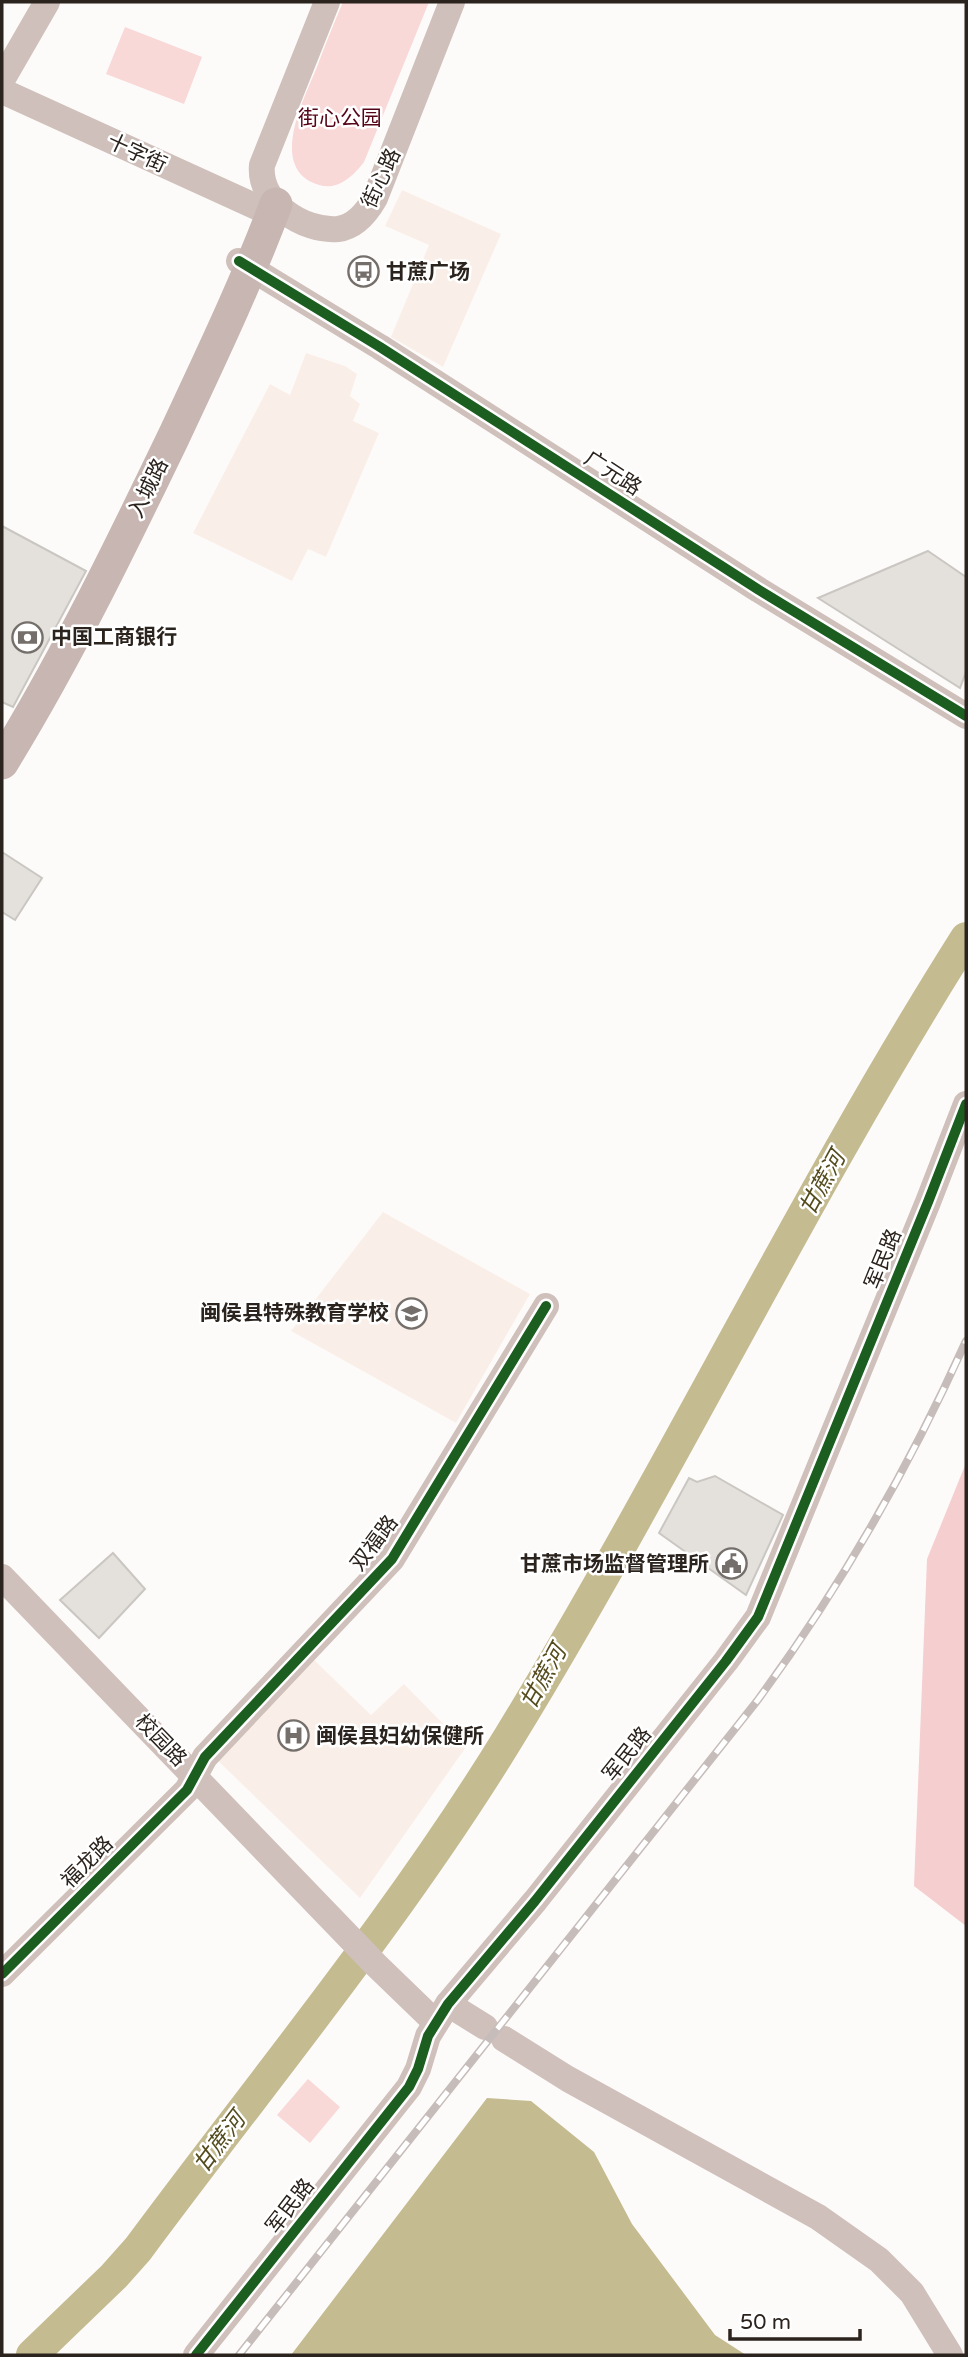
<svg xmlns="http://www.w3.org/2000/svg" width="968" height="2357" viewBox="0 0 968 2357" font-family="'Varela Round','Noto Sans SC',sans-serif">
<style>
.built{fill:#faefe8}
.green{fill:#f9d8d8}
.forest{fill:#f5cecf}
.water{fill:#c4bb91}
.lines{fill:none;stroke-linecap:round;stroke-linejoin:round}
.river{stroke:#c4bb91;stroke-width:32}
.building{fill:#e4e0db;stroke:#cac7c3;stroke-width:2}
.minor{stroke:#cfc0bb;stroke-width:26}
.major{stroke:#c7b6b1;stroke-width:33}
.rail-casing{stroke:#c6bdba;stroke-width:8}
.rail{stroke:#fff;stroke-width:5;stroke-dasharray:16;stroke-linecap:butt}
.cycleway-casing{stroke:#fff;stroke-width:15}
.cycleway{stroke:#1b5e20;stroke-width:10}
.labels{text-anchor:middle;stroke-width:5;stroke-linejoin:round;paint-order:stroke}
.park-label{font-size:21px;fill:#550417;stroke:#fff}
.street-label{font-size:21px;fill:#2b231d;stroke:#fff}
.poi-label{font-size:21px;font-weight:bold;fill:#2b231d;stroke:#fff;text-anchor:start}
.water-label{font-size:23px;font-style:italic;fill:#554c1e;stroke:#fff}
</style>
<rect width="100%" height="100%" fill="#fdfbf9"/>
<g class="built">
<polygon points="402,190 501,234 443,367 391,337 429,245 385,226"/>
<polygon points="306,353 345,366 357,374 350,396 360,404 353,421 379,433 326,557 308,549 292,581 193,533 270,384 290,395"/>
<polygon points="383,1212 530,1294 456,1423 291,1331"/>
<polygon points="311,1657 371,1715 404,1684 466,1747 360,1898 214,1757"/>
</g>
<g class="green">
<path d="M343,2H429L364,162C353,176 338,191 319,185C267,169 304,99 317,67C325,45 334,23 343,2Z"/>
<polygon points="125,27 202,57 184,104 106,74"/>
<polygon points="308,2079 340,2107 310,2143 277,2115"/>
</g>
<polygon class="forest" points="966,1463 966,1926 914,1886 927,1559"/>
<polygon class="water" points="487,2098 531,2101 594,2152 632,2224 715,2335 746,2355 291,2355"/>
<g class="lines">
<path class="river" d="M32,2355L114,2276L138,2249C263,2080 399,1917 509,1737C669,1476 802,1197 966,938"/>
</g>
<g class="building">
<polygon points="2,526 86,571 13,707 2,702"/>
<polygon points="928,551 966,577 966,672 960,688 818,598"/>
<polygon points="2,852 42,878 15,920 2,912"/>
<polygon points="715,1476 783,1515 746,1595 659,1533 689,1478 697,1482"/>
<polygon points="113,1553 145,1589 99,1638 60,1600"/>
</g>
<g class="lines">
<g class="minor">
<path d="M327,2L262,165C258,202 303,232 338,229C355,227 367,212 375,198L452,2"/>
<polyline points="2,80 47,2"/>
<polyline points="2,91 272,214"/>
<polyline points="239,261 380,347 759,590 966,716"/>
<polyline points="2,1577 376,1965 435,2022"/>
<polyline points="2,1974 187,1790 205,1757 392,1559 546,1306"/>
<polyline points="448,2004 485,2027"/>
<polyline points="504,2039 568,2079 818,2217 879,2260 912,2293 950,2355"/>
<polyline points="196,2355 409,2087 418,2069 428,2036 448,2004 535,1901 726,1661 758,1617 928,1202 966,1104"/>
</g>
<path class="major" d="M2,763C66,659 120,548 173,438C209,361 246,284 276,204"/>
<defs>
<path id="rail" d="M239,2355L757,1701C840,1588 909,1468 966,1341"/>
</defs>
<use href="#rail" class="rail-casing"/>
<use href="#rail" class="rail"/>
<defs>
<g id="cycleway">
<polyline points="239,261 380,347 759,590 966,716"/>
<polyline points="2,1974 187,1790 205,1757 392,1559 546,1306"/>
<polyline points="196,2355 409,2087 418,2069 428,2036 448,2004 535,1901 726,1661 758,1617 928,1202 966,1104"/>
</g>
</defs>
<use href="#cycleway" class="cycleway-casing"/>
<use href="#cycleway" class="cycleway"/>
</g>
<defs>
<symbol id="bus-ring" viewBox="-11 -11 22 22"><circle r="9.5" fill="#fff" stroke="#746f6a" stroke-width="1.5"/><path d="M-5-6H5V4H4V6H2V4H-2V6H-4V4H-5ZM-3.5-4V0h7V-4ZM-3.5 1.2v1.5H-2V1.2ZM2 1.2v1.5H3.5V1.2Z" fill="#746f6a"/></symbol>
<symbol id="bank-ring" viewBox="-11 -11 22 22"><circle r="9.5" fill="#fff" stroke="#746f6a" stroke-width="1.5"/><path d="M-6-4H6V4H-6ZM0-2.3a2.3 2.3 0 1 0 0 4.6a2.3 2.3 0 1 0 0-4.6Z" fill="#746f6a"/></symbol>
<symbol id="school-ring" viewBox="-11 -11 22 22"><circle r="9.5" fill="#fff" stroke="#746f6a" stroke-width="1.5"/><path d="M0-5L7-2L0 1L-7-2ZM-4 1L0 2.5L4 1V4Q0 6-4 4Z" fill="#746f6a"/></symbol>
<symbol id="civic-ring" viewBox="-11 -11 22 22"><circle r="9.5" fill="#fff" stroke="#746f6a" stroke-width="1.5"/><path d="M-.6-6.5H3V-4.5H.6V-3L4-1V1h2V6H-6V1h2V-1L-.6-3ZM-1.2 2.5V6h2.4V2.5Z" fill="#746f6a"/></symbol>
<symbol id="hospital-ring" viewBox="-11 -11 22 22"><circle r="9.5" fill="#fff" stroke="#746f6a" stroke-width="1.5"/><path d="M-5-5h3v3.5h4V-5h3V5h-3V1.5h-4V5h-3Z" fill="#746f6a"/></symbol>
</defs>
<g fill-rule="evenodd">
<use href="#bus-ring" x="346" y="254" width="35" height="35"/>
<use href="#bank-ring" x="10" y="620" width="35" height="35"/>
<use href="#school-ring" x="394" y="1296" width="35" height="35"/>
<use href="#civic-ring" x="714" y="1546" width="35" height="35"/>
<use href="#hospital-ring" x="276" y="1718" width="35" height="35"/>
</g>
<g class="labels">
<g class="park-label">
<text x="340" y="125">街心公园</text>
</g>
<g class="street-label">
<text transform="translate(137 153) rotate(25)" y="7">十字街</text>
<text transform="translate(381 178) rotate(-65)" y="7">街心路</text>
<text transform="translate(613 473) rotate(33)" y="7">广元路</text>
<text transform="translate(148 488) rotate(-64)" y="7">入城路</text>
<text transform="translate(883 1259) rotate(-68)" y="7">军民路</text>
<text transform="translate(374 1543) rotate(-53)" y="7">双福路</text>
<text transform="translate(161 1740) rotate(46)" y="7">校园路</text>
<text transform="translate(627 1754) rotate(-51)" y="7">军民路</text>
<text transform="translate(87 1862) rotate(-45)" y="7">福龙路</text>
<text transform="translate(290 2206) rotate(-52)" y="7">军民路</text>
</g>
<g class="poi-label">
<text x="386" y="279">甘蔗广场</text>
<text x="51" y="644">中国工商银行</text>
<text x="389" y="1320" text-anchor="end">闽侯县特殊教育学校</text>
<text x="709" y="1571" text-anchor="end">甘蔗市场监督管理所</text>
<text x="316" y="1743">闽侯县妇幼保健所</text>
</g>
<g class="water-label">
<text transform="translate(822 1183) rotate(-61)" y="8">甘蔗河</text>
<text transform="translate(543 1677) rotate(-61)" y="8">甘蔗河</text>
<text transform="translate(219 2142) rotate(-53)" y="8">甘蔗河</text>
</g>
</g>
<rect width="968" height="2357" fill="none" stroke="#2b231d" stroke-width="7"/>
<path d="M730 2329v10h130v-10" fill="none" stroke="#2b231d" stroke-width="3.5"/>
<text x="740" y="2329" font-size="21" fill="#2b231d" stroke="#ffffff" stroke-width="5" paint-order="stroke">50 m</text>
</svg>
